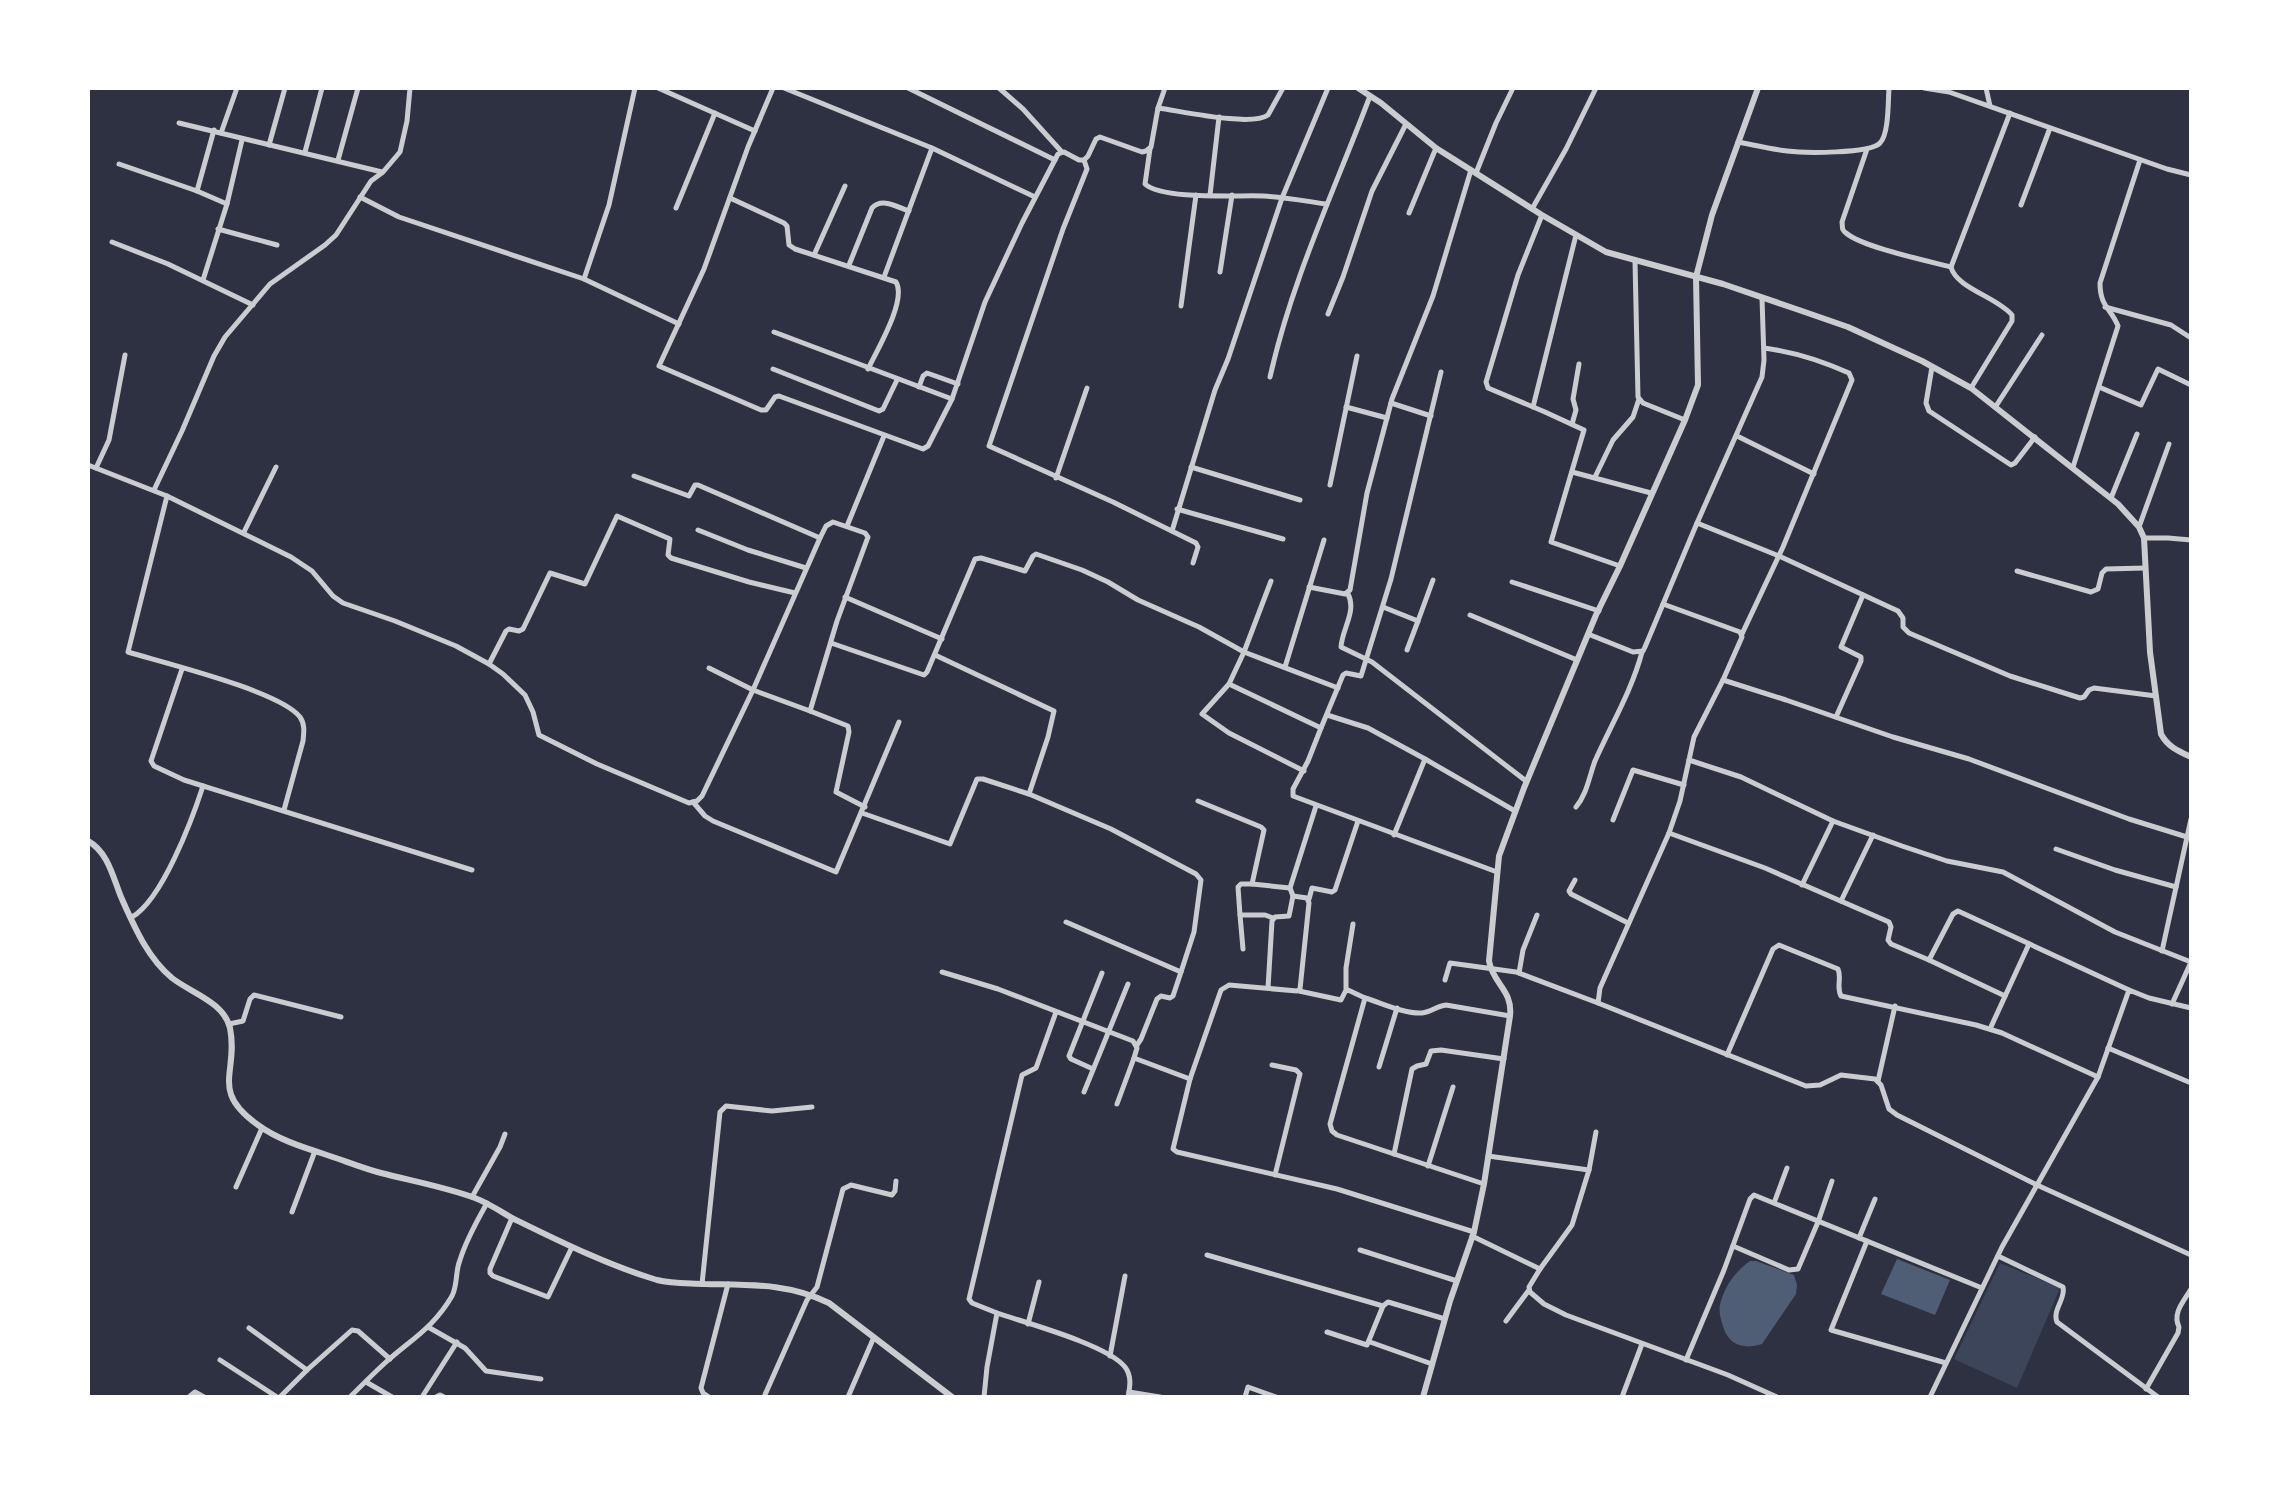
<svg xmlns="http://www.w3.org/2000/svg" width="2279" height="1485" viewBox="0 0 2279 1485" font-family="Montserrat,sans-serif">
<style>
.green{fill:#3c4559}
.water{fill:#4f5d75}
.lines{fill:none;stroke-linecap:round;stroke-linejoin:round}
.minor{stroke:#caccd0;stroke-width:5}
.tertiary{stroke:#caccd0;stroke-width:6}
</style>
<rect width="100%" height="100%" fill="#2d3142"/>
<polygon class="green" points="2000,1263 2060,1288 2017,1388 1954,1359"/>
<g class="water">
<polygon points="1897,1259 1950,1280 1935,1315 1881,1294"/>
<path d="M1750,1261H1756L1794,1275L1797,1285L1796,1294L1762,1344C1744,1350 1728,1345 1723,1326C1720,1317 1718,1310 1721,1301C1726,1284 1736,1271 1750,1261Z"/>
</g>
<g class="lines">
<g class="minor">
<polyline points="658,88 755,131"/>
<polyline points="773,88 748,147 704,269 659,366 761,410 766,410 775,397 779,396 923,449 928,446 952,399 985,302 1022,223 1058,154 1064,152 1079,160 1084,160 1088,156 1096,139 1100,137 1142,152 1146,151 1151,147 1158,108 1165,88"/>
<polyline points="784,88 932,148 1035,197"/>
<polyline points="908,88 1055,160"/>
<polyline points="999,88 1023,109 1061,151"/>
<polyline points="1924,88 1949,92 2167,169 2191,175"/>
<polyline points="1986,88 1990,106"/>
<path d="M1158,108C1181,111 1251,127 1268,115L1283,88"/>
<polyline points="179,123 382,172"/>
<polyline points="221,133 237,88"/>
<path d="M1738,142C1754,145 1771,149 1787,151C1803,153 1870,154 1880,143C1889,134 1888,101 1889,88"/>
<polyline points="269,145 285,88"/>
<path d="M1150,149L1145,184C1162,200 1238,195 1263,196C1284,197 1305,201 1326,204"/>
<path d="M1867,149L1842,222C1843,228 1841,229 1846,233C1862,247 1928,261 1951,267"/>
<polyline points="305,152 322,88"/>
<polyline points="338,160 358,88"/>
<polyline points="1084,160 1087,169 1063,229 989,446 1113,502 1196,543 1198,547 1193,563"/>
<polyline points="119,164 197,191 227,204"/>
<polyline points="1476,173 1496,123 1513,88"/>
<polyline points="197,191 214,130"/>
<polyline points="1210,195 1219,117"/>
<polyline points="360,197 399,217 584,279 679,324"/>
<path d="M730,198L784,223L787,226L789,245L795,249L896,282C907,300 877,350 868,369"/>
<polyline points="2021,205 2050,128"/>
<polyline points="676,208 715,113"/>
<polyline points="1532,209 1566,149 1596,88"/>
<polyline points="1409,213 1436,148"/>
<polyline points="1542,215 1518,275 1486,382 1488,388 1545,412 1584,430 1551,542 1620,566"/>
<polyline points="218,229 277,245"/>
<polyline points="112,242 168,264 253,305"/>
<polyline points="814,255 845,186"/>
<polyline points="1635,261 1638,397 1643,403 1685,420"/>
<path d="M849,265L872,208C882,197 897,207 909,211"/>
<polyline points="1220,272 1232,195"/>
<polyline points="884,277 932,148"/>
<polyline points="584,279 609,205 635,88"/>
<polyline points="203,280 227,204 242,140"/>
<polyline points="1181,306 1196,195"/>
<polyline points="2105,307 2171,325 2191,338"/>
<polyline points="1328,314 1343,277 1372,191 1406,124"/>
<polyline points="774,332 952,399"/>
<polyline points="1932,367 1926,403 1929,411 2011,465 2015,463 2035,437"/>
<polyline points="773,369 879,411 883,409 897,380"/>
<path d="M1270,377C1292,279 1335,189 1370,96"/>
<polyline points="919,387 923,376 927,373 958,384"/>
<polyline points="2099,387 2141,405 2158,369 2191,385"/>
<path d="M1971,388L2012,321V315C1997,297 1956,288 1951,267L2010,113"/>
<polyline points="1391,403 1431,416"/>
<polyline points="1996,406 2042,335"/>
<polyline points="1346,407 1387,418"/>
<polyline points="1533,407 1576,235"/>
<polyline points="1572,424 1576,410 1573,399 1579,364"/>
<polyline points="1737,436 1814,474"/>
<polyline points="88,465 167,496 291,557 312,571 333,596 343,603 395,621 456,646 489,664 503,674 525,695 533,712 539,735 597,764 689,803 697,801 702,796 753,690 820,538"/>
<polyline points="1191,467 1300,500"/>
<path d="M2073,467L2118,326C2111,308 2100,307 2100,283L2140,160"/>
<polyline points="96,468 109,440 125,355"/>
<polyline points="1572,472 1651,493"/>
<polyline points="634,476 689,496 695,485 698,485 820,538 826,526 833,522 865,533 868,537 837,621 810,711 753,690 709,668"/>
<polyline points="1595,477 1613,440 1633,417 1639,399"/>
<polyline points="1056,478 1087,388"/>
<polyline points="1330,485 1357,356"/>
<polyline points="154,490 182,431 214,356 225,337 270,284 325,245 336,235 371,181 383,172 400,152 407,121 410,88"/>
<path d="M167,496L128,652C164,663 280,691 300,717C305,724 304,732 303,741L284,810"/>
<polyline points="2111,498 2137,434"/>
<polyline points="1177,509 1283,539"/>
<polyline points="1697,523 1779,556 1898,611 1903,618 1903,627 1909,633 2010,676 2080,698 2084,697 2089,690 2094,688 2156,696"/>
<polyline points="847,526 884,436"/>
<polyline points="2139,527 2169,444"/>
<polyline points="698,530 748,550 806,568"/>
<polyline points="1172,531 1215,390 1228,359 1282,198 1328,88"/>
<polyline points="244,532 276,467"/>
<polyline points="2144,538 2168,538 2191,540"/>
<polyline points="2017,571 2091,592 2098,589 2102,573 2106,569 2145,568"/>
<polyline points="1271,581 1244,652 1338,688"/>
<polyline points="1512,582 1599,611"/>
<polyline points="1309,587 1345,594 1350,590 1367,493 1392,399 1433,296 1471,170"/>
<path d="M1348,594C1357,611 1342,629 1341,647L1372,662L1526,781"/>
<polyline points="845,597 942,639"/>
<polyline points="1383,607 1418,621 1433,580"/>
<polyline points="1470,615 1577,660"/>
<polyline points="1588,634 1633,652 1643,651 1645,647 1697,523 1762,377 1764,360 1762,298"/>
<path d="M1742,634L1783,547L1852,380L1849,373C1820,360 1795,352 1764,348"/>
<polyline points="831,643 924,675 927,672 975,559 981,558 1025,571 1033,556 1036,554 1082,570 1108,582 1138,600 1199,627 1244,652 1229,684 1202,714 1229,733 1304,771"/>
<polyline points="1407,650 1418,621"/>
<polyline points="935,655 1054,711 1048,737 1029,794 1111,829 1196,874 1201,880 1194,932 1181,972 1066,922"/>
<polyline points="489,664 506,631 509,629 519,631 523,629 550,573 585,584 617,516 670,539 668,555 671,558 749,582 795,593"/>
<polyline points="1285,667 1324,540"/>
<polyline points="182,669 151,761 154,766 184,780 472,870"/>
<polyline points="1723,680 1786,700 1893,737 1969,759 2129,819 2187,837"/>
<polyline points="1229,684 1321,728 1343,675 1346,673 1361,676 1391,579 1441,372"/>
<polyline points="810,711 848,726 849,732 836,792 865,807"/>
<polyline points="1327,715 1368,728 1425,759 1394,835"/>
<polyline points="1836,717 1861,661 1861,657 1841,647 1863,595"/>
<polyline points="1321,728 1308,761 1293,789 1293,796 1497,872"/>
<polyline points="1425,759 1515,811"/>
<polyline points="1689,760 1741,777 1833,821 1902,846 1947,861 2003,872 2115,932 2191,962 2172,1004"/>
<polyline points="1198,801 1261,827 1264,830 1252,884 1241,884 1238,887 1240,915"/>
<polyline points="693,802 705,816 713,821 836,872 899,722"/>
<polyline points="1316,806 1290,888 1293,896 1307,898 1309,903 1300,989 1297,991 1229,985 1221,990 1190,1079 1173,1149 1177,1152 1337,1189 1474,1232"/>
<path d="M1576,807C1587,794 1589,777 1595,761C1611,725 1632,690 1642,652"/>
<polyline points="862,813 950,844 977,779 983,779 1029,794"/>
<polyline points="1613,820 1633,770 1684,785"/>
<polyline points="1669,833 1765,868 1889,922 1891,927 1888,940 1891,944 1929,960 1953,914 1958,911 2129,990"/>
<polyline points="2056,849 2115,870 2176,887"/>
<polyline points="1575,880 1569,891 1571,894 1628,923"/>
<polyline points="1252,884 1290,888"/>
<polyline points="1802,885 1833,821"/>
<polyline points="1309,899 1312,888 1332,892 1335,890 1358,821"/>
<polyline points="1841,901 1873,835"/>
<path d="M132,917C162,900 192,820 203,786"/>
<polyline points="1243,949 1240,915 1265,915 1273,918"/>
<polyline points="2162,951 2191,819"/>
<polyline points="1929,960 2005,996"/>
<polyline points="942,972 998,989 1133,1041 1137,1048 1134,1058 1190,1079"/>
<polyline points="1519,973 1523,950 1537,915"/>
<polyline points="1445,980 1450,963 1516,972 1598,1003 1600,988 1669,833 1680,801 1694,737 1723,680 1742,637 1740,632 1663,604"/>
<polyline points="1268,988 1272,921 1275,917 1289,916 1293,896"/>
<polyline points="1346,990 1346,968 1353,924"/>
<polyline points="1299,991 1341,1000 1345,992 1348,990 1365,998"/>
<polyline points="1598,1003 1806,1086 1820,1085 1841,1075 1875,1079 1881,1085 1889,1109 1897,1115 2037,1185 2098,1077 2129,990 2149,998 2191,1008"/>
<polyline points="229,1024 243,1021 250,999 254,995 341,1017"/>
<polyline points="1990,1029 2029,944"/>
<polyline points="1137,1045 1141,1039 1157,999 1161,996 1170,998 1173,996 1181,972"/>
<polyline points="2108,1048 2191,1083"/>
<path d="M1727,1055L1773,949L1779,945L1838,969C1842,978 1836,987 1841,996L1976,1025L2002,1033L2098,1077"/>
<polyline points="1272,1065 1296,1070 1300,1074 1275,1175"/>
<polyline points="1379,1067 1397,1008"/>
<polyline points="1093,1069 1071,1059 1069,1056 1102,973"/>
<polyline points="1878,1081 1895,1006"/>
<polyline points="1084,1092 1128,984"/>
<polyline points="1117,1104 1134,1058"/>
<polyline points="1394,1154 1412,1069 1417,1066 1426,1064 1431,1051 1441,1050 1504,1059"/>
<polyline points="1488,1156 1589,1170 1596,1132"/>
<polyline points="1428,1166 1453,1087"/>
<polyline points="1589,1170 1572,1225 1540,1269 1529,1287 1530,1292 1544,1304 1566,1315 1728,1375 1777,1397"/>
<path d="M1484,1184L1337,1135L1332,1131L1330,1124L1365,998C1382,1003 1404,1014 1422,1013C1431,1012 1437,1006 1446,1005L1510,1016"/>
<polyline points="236,1187 262,1128"/>
<polyline points="472,1197 500,1147 505,1134"/>
<polyline points="1774,1203 1787,1168"/>
<polyline points="292,1212 315,1151"/>
<polyline points="512,1218 490,1269 490,1273 493,1276 548,1297 572,1247"/>
<polyline points="1472,1236 1540,1269"/>
<polyline points="1859,1238 1875,1199"/>
<polyline points="1867,1241 1831,1330 1946,1363"/>
<polyline points="1733,1246 1789,1270 1798,1269 1818,1222 1832,1181"/>
<polyline points="1360,1250 1457,1281"/>
<polyline points="1207,1255 1383,1306"/>
<path d="M1998,1256L2063,1287C2066,1299 2052,1310 2057,1322L2158,1397"/>
<polyline points="702,1284 720,1112 726,1106 772,1111 812,1107"/>
<path d="M997,1313C1026,1323 1108,1345 1125,1367C1132,1376 1130,1387 1128,1397"/>
<polyline points="1506,1321 1529,1290"/>
<polyline points="1028,1324 1039,1282"/>
<polyline points="428,1327 465,1348 486,1371 541,1379"/>
<polyline points="249,1328 307,1370"/>
<polyline points="1327,1332 1367,1345 1383,1306 1388,1302 1445,1319"/>
<polyline points="1370,1342 1432,1364"/>
<polyline points="1110,1356 1125,1276"/>
<polyline points="220,1360 277,1397"/>
<polyline points="1686,1360 1724,1270 1750,1199 1754,1195 1982,1288"/>
<polyline points="366,1382 392,1397"/>
<path d="M2146,1389L2178,1333L2179,1327C2172,1313 2184,1301 2191,1289"/>
<polyline points="1129,1392 1160,1397"/>
<polyline points="189,1397 195,1392 204,1397"/>
<polyline points="280,1397 307,1370 352,1330 358,1331 390,1359"/>
<path d="M350,1397C362,1385 374,1373 386,1362C412,1339 434,1327 452,1296C458,1284 455,1272 460,1260C466,1240 477,1221 487,1203"/>
<polyline points="422,1397 457,1342"/>
<polyline points="436,1397 440,1395 444,1397"/>
<polyline points="709,1397 703,1393 701,1388 728,1284"/>
<polyline points="764,1397 807,1300 817,1287 843,1189 851,1185 892,1195 895,1191 896,1181"/>
<polyline points="848,1397 874,1337"/>
<polyline points="984,1397 987,1367 997,1313 972,1303 969,1299 1022,1075 1036,1068 1056,1012"/>
<polyline points="1245,1397 1248,1387 1276,1397"/>
<polyline points="1622,1397 1642,1344"/>
<polyline points="1930,1397 2002,1247 2037,1185 2191,1255"/>
</g>
<g class="tertiary">
<path d="M1358,88L1381,103L1436,148L1542,215L1606,252L1723,284L1799,310L1848,327L1922,361L1971,388L2118,504L2139,527L2144,538L2150,652L2161,734C2168,747 2178,751 2191,757"/>
<path d="M88,841C108,852 113,877 121,897C134,926 147,957 172,978C191,993 224,1002 230,1028C239,1073 209,1090 258,1125C277,1139 302,1147 324,1154C343,1160 362,1168 381,1173C412,1181 445,1187 475,1198C488,1203 500,1211 512,1218C559,1241 607,1265 657,1280C672,1284 689,1283 705,1284C750,1285 788,1283 829,1303L952,1397"/>
<path d="M1423,1397L1450,1301L1474,1232L1484,1184L1510,1016C1513,990 1493,984 1489,961L1499,856L1524,788L1596,615L1620,566L1685,420L1698,385L1696,277L1712,215L1758,88"/>
</g>
</g>
<rect width="2279" height="1485" fill="none" stroke="#ffffff" stroke-width="180"/>
</svg>
